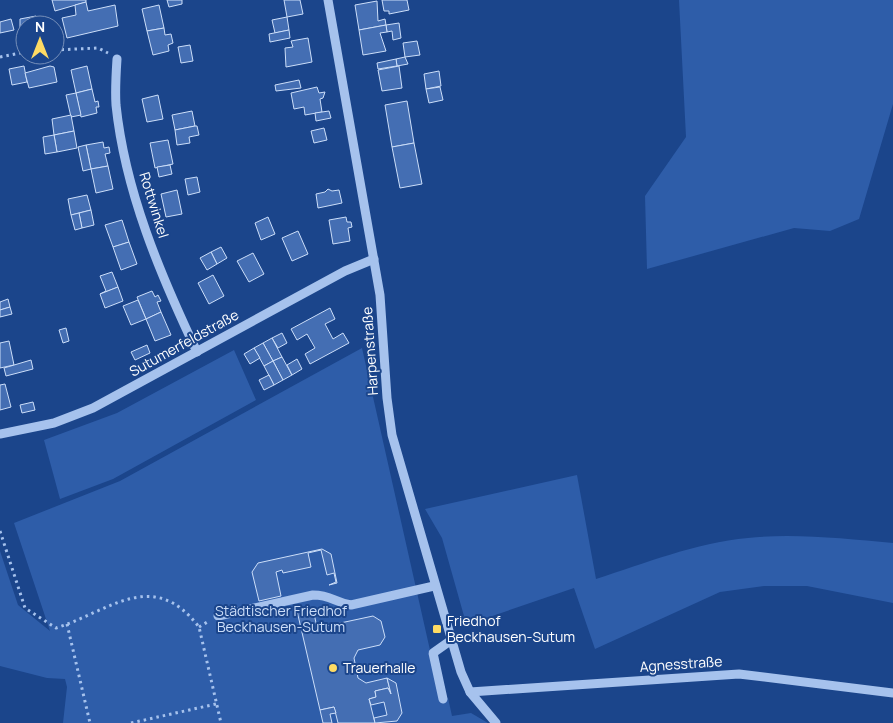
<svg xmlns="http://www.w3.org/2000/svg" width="893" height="723" viewBox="0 0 893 723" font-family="Manrope,sans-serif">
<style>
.green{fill:#2e5da9}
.building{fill:#446eb3;stroke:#ccdef9}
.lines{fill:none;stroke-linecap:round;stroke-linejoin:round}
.path{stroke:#a6c2ed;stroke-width:3;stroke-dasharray:2.5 4;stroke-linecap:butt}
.minor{stroke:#a6c2ed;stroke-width:9}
.poi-dot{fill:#fedb64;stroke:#1b458b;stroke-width:2}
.labels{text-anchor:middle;stroke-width:4;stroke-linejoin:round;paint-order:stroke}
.street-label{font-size:14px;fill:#fff;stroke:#1b458b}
.park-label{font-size:14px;fill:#ccdef9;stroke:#1b458b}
.poi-label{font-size:14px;fill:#fff;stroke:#1b458b;text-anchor:start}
</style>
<rect width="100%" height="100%" fill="#1b458b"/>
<g class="green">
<polygon points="679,0 893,0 893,104 859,219 830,231 794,228 647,269 645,196 686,137"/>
<polygon points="362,348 441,699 448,698 452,716 471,713 488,723 63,723 67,687 65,679 47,678 0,666 0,551 18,605 50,631 14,523 120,481"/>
<polygon points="234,350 256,400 113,479 60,499 44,440 117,413"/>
<path d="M577,475L596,579C646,563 695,543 748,538C796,533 845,539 893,543V603L807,586H764L720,592L595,649L574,588L460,627L458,622L464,616L442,538L425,509Z"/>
</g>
<g class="building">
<polygon points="52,0 86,0 86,2 55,11"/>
<polygon points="167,0 182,0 182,4 169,7"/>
<polygon points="284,0 300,0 303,14 287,17"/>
<polygon points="382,0 407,0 409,10 389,14 389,11 384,11"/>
<polygon points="377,1 378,21 385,19 386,25 359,30 355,5"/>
<polygon points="86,2 88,11 115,5 118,26 67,38 62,18 76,15 75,5"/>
<polygon points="159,5 164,28 147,31 142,9"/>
<polygon points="36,16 38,25 25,25 25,32 20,33 20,19"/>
<polygon points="287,17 289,30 275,33 272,20"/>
<polygon points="11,19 14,30 0,33 0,22"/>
<polygon points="399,23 401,38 393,40 392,31 387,32 386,25"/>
<polygon points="386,25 387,32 380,33 386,51 363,55 359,30"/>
<polygon points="164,28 165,35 171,34 173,43 168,45 169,51 153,55 147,31"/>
<polygon points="289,30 290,38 270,42 269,34"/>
<polygon points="308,38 312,62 286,67 285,48 293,47 291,41"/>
<polygon points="417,41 420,55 405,57 403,43"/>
<polygon points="190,45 193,61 181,63 178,47"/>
<polygon points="405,57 408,64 397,66 396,59"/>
<polygon points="396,59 397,66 378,69 377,63"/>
<polygon points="24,66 27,82 12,85 9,69"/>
<polygon points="50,66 54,67 57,82 29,88 25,73"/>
<polygon points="87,66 92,89 76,93 71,70"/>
<polygon points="399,66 402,88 382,91 378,70"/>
<polygon points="439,71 441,86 426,89 424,74"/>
<polygon points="299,80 301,88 276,91 275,85"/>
<polygon points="317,87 319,93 325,92 323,98 320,99 322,112 305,115 304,107 294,109 291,93"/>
<polygon points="440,87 443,100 429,103 426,89"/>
<polygon points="92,89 95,102 98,101 99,107 96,107 97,113 81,117 76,93"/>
<polygon points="76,93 81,115 71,117 66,95"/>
<polygon points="158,95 163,119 147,122 142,99"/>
<polygon points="407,101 414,143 392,147 385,105"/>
<polygon points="192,111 195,126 175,130 172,115"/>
<polygon points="329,111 331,118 316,121 315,113"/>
<polygon points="71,115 74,131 54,135 52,119"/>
<polygon points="195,126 197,126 199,135 189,137 190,143 177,145 175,130"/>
<polygon points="324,128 327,140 314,143 311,131"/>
<polygon points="74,131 77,148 57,152 54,135"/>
<polygon points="54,135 57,152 45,154 43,137"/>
<polygon points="168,140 173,164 155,168 150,143"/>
<polygon points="103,142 104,148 109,147 110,153 105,154 108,166 91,169 86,145"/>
<polygon points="414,143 422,184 400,188 392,147"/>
<polygon points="86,145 91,169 83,171 78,147"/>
<polygon points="170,165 172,174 159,177 157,167"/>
<polygon points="108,166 113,189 96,193 91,169"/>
<polygon points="197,177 200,192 188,195 185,179"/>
<polygon points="328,189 332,191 339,190 342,203 318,208 316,194 325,192"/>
<polygon points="177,190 182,214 166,217 161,194"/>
<polygon points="87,195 91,210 71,215 68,199"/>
<polygon points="91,210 94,225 82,228 79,213"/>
<polygon points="79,213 82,228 75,230 71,215"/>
<polygon points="268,217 275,234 261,240 255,223"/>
<polygon points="346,217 347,222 351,222 352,227 348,228 350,241 333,244 329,220"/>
<polygon points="122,220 129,242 113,247 105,225"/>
<polygon points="298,231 308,254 292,261 282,238"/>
<polygon points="129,242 137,264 121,270 113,247"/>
<polygon points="221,247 227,258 217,264 211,252"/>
<polygon points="211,252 217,264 207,270 200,258"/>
<polygon points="253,253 264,274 249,282 237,261"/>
<polygon points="112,272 118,287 100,294 106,291 100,276"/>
<polygon points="213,275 224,296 209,304 198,283"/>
<polygon points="118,287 123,301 105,308 100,294"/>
<polygon points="152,291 155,297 158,295 161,301 157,302 161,312 146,319 137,297"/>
<polygon points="8,299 10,307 0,310 0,302"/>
<polygon points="138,300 146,319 131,325 123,306"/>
<polygon points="10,307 12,314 0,317 0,310"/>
<polygon points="330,308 335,319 325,324 333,339 343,333 349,343 310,364 305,354 315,348 307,334 297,340 291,329"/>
<polygon points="161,312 171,335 155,341 146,319"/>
<polygon points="66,328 69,341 63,343 59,330"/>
<polygon points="282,333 287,343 278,348 272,338"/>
<polygon points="272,338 282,357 273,361 263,343"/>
<polygon points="9,341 14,365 0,368 0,343"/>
<polygon points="263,343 273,361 264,366 254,348"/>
<polygon points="147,345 150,353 135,360 131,352"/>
<polygon points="254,348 260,358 250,364 244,354"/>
<polygon points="282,357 292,375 283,380 273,361"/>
<polygon points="297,359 302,369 292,375 287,365"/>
<polygon points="31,360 33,369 6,376 4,368"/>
<polygon points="273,361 283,380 274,385 264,366"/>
<polygon points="269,375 274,385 264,390 259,380"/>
<polygon points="5,384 11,407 0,410 0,385"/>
<polygon points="33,402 35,410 22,413 20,405"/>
<polygon points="322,549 331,554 337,583 329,585 336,582 334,573 327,575 321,550 308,553 311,567 283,573 282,570 276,572 281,596 259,601 252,572 258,563"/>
<polygon points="313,608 317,628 373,616 381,621 385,637 380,645 358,650 354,658 358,678 366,683 387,678 391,694 388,688 375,691 376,697 369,699 375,723 338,723 334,707 320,710 297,611"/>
<polygon points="387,678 396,683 402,713 397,721 375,723 374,718 387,715 384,702 371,705 369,699 376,697 375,691 388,688 391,694"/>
<polygon points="334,707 336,713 330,714 332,723 323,723 320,710"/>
</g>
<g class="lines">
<g class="path">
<polyline points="55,50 98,48 108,53"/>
<polyline points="0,57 25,52"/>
<path d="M0,531L25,608L56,628C110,611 153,567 199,627L221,723"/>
<polyline points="67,624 90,723"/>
<polyline points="199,627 209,621"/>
<polyline points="131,723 216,704"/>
</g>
<g class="minor">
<polyline points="328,0 380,295 387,398 392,435 461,672 470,692 496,723"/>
<path d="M117,59C116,74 115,90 116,105C125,191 160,274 197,352"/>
<polyline points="0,434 54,423 93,408 345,271 374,259"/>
<path d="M218,616L313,595C331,595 334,602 351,605L434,586"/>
<polyline points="470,692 739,674 893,693"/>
<polyline points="443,699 433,653 450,641"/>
</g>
</g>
<g class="poi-dot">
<rect x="432" y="624" width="10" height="10" rx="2.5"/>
<circle cx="333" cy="668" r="5"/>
</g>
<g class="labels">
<g class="street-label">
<text transform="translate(154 205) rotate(73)" y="5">Rottwinkel</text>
<text transform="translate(184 343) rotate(-29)" y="5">Sutumerfeldstraße</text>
<text transform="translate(370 351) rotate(-94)" y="5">Harpenstraße</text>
<text transform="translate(681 664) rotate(-4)" y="5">Agnesstraße</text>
</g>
<g class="park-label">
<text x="281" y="616">Städtischer Friedhof<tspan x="281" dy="16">Beckhausen-Sutum</tspan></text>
</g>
<g class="poi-label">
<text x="447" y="626">Friedhof<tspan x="447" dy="16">Beckhausen-Sutum</tspan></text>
<text x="343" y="673">Trauerhalle</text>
</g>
</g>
<g transform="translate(40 40)"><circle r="24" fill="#1b458b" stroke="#768fb9"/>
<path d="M0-4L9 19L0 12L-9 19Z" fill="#fedb64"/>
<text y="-8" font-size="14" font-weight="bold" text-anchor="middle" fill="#ffffff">N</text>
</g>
</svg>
